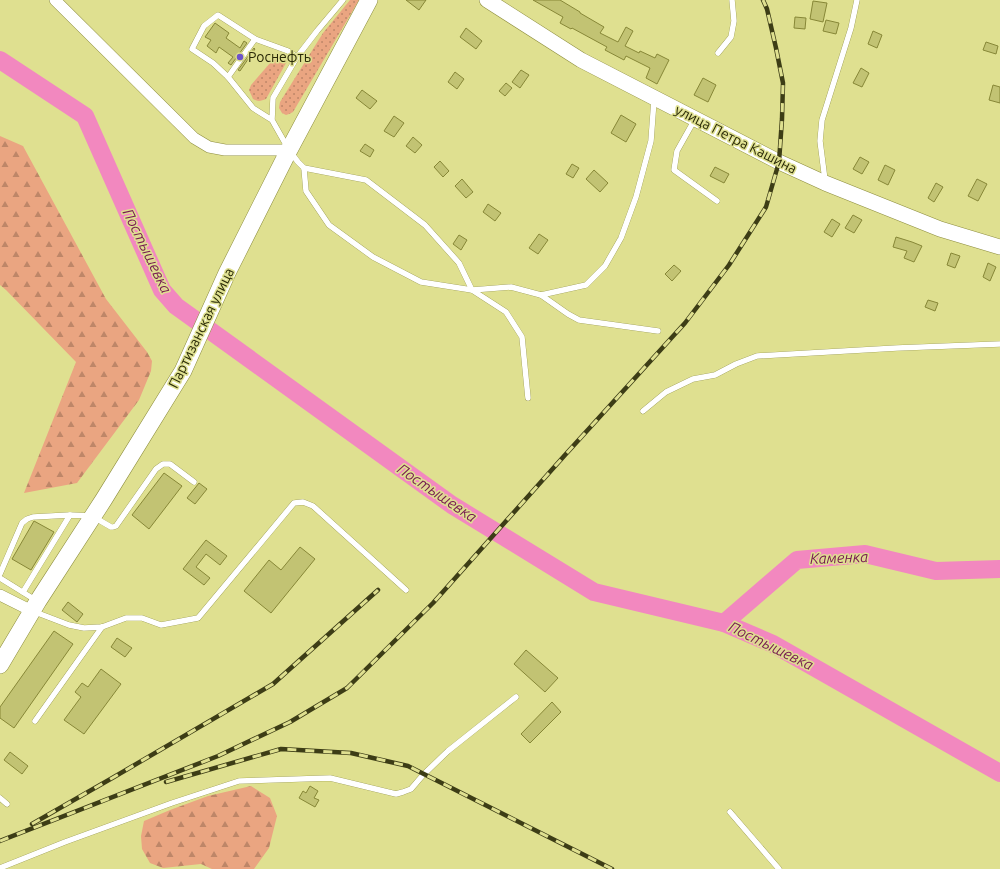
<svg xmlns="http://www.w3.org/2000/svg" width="1000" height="869" viewBox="0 0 1000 869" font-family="Ubuntu,sans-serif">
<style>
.grass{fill:url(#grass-dots)}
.forest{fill:url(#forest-firs)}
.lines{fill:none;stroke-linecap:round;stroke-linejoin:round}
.river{stroke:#f288bf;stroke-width:18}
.building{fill:#c2c373;stroke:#878737}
.service-casing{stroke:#8d8d3d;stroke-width:6}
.minor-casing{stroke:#8d8d3d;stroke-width:12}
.secondary-casing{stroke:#8d8d3d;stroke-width:16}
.primary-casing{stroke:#8d8d3d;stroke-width:18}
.service{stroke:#fff;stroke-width:5.5}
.minor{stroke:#fff;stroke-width:11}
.secondary{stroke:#fff;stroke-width:15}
.primary{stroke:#fff;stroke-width:17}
.rail-casing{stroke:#3d3d16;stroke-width:4.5}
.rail{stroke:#dfe090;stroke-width:3;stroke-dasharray:9;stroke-linecap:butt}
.poi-dot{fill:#6d52cb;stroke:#dfe090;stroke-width:1.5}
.labels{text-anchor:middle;stroke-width:3;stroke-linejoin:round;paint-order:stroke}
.poi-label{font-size:14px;fill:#292907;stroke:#dfe090;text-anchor:start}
.street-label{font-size:14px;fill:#292907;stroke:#dfe090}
.water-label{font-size:15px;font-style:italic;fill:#771a52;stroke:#dfe090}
</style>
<defs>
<pattern id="grass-dots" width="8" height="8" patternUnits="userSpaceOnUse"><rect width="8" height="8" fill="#eaa581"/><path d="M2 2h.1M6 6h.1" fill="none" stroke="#be8668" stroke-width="1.8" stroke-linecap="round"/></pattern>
<pattern id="forest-firs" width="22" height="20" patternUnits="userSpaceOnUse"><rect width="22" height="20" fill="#eaa581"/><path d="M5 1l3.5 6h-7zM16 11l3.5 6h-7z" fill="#be8668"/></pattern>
</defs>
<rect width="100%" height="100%" fill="#dfe090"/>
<g class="grass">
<polygon points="350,0 359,0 293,112 289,114 286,115 282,113 279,108 280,102 323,33"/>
<path d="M277,55C282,55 285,57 287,61L286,63L266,99C261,101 258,102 253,99L249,90L251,85Z"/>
</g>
<g class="forest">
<polygon points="0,136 23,146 106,299 147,352 152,361 151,371 139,400 77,483 24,493 76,362 6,290 0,285"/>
<polygon points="251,786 270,798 277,816 269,848 254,869 212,869 201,864 163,868 150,863 142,849 141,836 144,821 170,810 208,796"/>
</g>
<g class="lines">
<g class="river">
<polyline points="0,60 85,116 162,290 176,306 452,505 594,592 724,623 773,644 1000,773"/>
<polyline points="724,623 797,560 865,554 936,571 1000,569"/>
</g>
</g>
<g class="building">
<polygon points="406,0 426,0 419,10"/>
<polygon points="533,0 560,0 580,12 580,13 604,27 600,33 618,42 626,27 633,31 625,46 639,53 640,51 655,58 657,54 669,60 657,84 646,78 650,68 626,56 624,60 605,50 607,47 572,28 571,29 560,23 563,17"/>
<polygon points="813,1 827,3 823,22 810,19"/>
<polygon points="795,17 806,18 805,29 794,28"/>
<polygon points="826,20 839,23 836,34 823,31"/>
<polygon points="215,23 229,33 226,38 240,48 244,41 247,43 231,65 228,63 233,57 219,47 216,53 207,46 211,40 205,37"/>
<polygon points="466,28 482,41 476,49 460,37"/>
<polygon points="873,31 882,35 877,48 868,44"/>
<polygon points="986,42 998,46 996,54 983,50"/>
<polygon points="254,48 255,49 240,71 238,70"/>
<polygon points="861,68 869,73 862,87 853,83"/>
<polygon points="521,70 529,75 520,88 512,82"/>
<polygon points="455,72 464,79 457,89 448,82"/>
<polygon points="703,78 716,85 708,102 694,95"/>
<polygon points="506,83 512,88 505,96 499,91"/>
<polygon points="993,85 1000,87 1000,103 989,100"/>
<polygon points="362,90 377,101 370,109 356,98"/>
<polygon points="621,115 636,124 626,142 611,133"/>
<polygon points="394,116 404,123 394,137 384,131"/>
<polygon points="413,137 422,145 415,153 406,146"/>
<polygon points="365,144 374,150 370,157 360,151"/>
<polygon points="860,157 869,162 862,174 853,169"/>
<polygon points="440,161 449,171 443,177 434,167"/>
<polygon points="572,164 579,168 573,178 566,174"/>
<polygon points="885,165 895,170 888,185 878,180"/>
<polygon points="715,167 729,174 724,183 710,176"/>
<polygon points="594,170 608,183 600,192 586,179"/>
<polygon points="462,179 473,192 466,198 455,186"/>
<polygon points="977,179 987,184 978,201 968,196"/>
<polygon points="936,183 943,187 934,202 928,198"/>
<polygon points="488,204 501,213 495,221 483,212"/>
<polygon points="853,215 862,220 854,233 845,228"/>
<polygon points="832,219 840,224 832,237 824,232"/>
<polygon points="539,234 548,240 538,254 529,248"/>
<polygon points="459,235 467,240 461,250 453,244"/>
<polygon points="896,237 912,242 922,246 914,262 904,258 907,251 893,247"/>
<polygon points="951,253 960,256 955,268 947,265"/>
<polygon points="988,263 996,267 990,281 983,277"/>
<polygon points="674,265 681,271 672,281 665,274"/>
<polygon points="928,300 938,303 935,311 925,307"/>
<polygon points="164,473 182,486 149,529 132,515"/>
<polygon points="199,483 207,489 195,504 187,498"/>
<polygon points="34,521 54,532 31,570 12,559"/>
<polygon points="206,540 227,556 220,565 206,554 196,567 210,578 204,585 183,569"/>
<polygon points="300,547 315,559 271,613 244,591 269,560 281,570"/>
<polygon points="68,602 83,614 77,622 62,610"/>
<polygon points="54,631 73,644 14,728 0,718 0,707"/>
<polygon points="117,638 132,648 125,657 111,647"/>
<polygon points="526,650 558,678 545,692 514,664"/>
<polygon points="101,669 121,684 84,734 64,720 81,697 75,692 82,683 88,687"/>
<polygon points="552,702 561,712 530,743 521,734"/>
<polygon points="10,752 28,766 22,774 4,760"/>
<polygon points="310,786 318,791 314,798 319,800 315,807 299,798 303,791 306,793"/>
</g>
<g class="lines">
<defs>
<g id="service">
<polyline points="718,53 731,37 734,21 732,0"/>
<polyline points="297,57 317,31 343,0"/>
<polyline points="228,77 255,39"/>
<polyline points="695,119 677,151 674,170 717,201"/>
<polyline points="272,120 273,98 297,57 288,51 255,39 218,15 204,26 192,49 213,63 228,77 253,108 272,120 289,150 298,162 304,168 366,180 425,225 459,263 472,290 506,312 522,337 528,398"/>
<polyline points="304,168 306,191 329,225 373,257 421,282 472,290 511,287 541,295 586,285 605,266 621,238 636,197 651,141 654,100"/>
<polyline points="825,180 820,141 822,120 851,28 857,0"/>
<polyline points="541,295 568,314 579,320 658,331"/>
<polyline points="643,411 666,392 693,379 715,375 736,364 757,356 897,348 1000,344"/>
<polyline points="0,574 22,523 27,519 33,517 70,515"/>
<polyline points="0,578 37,601"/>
<polyline points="23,592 70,515 92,516 111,527 113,527 116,526 156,469 163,464 170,464 194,482"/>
<polyline points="35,612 69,625 84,628 102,627 126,618 142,618 161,625 198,618 294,503 303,502 313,506 406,590"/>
<polyline points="35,721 102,627"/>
<polyline points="0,798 7,804"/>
<polyline points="730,812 779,869"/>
<polyline points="0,868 65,842 172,803 239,781 330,778 396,794 403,792 411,789 423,775 448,751 516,697"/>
</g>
<g id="minor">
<polyline points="55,0 194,138 209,147 225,150 289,150"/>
<polyline points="0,595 32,611"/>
</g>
<polyline id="secondary" points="487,0 581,60 779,162 825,183 940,229 1000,247"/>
<polyline id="primary" points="0,665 38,601 104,499 183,371 227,273 289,150 369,0"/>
</defs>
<use href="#service" class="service-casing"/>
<use href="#minor" class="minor-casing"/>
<use href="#secondary" class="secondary-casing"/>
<use href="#primary" class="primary-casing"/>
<use href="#service" class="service"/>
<use href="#minor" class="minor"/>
<use href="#secondary" class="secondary"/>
<use href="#primary" class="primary"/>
<defs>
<g id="rail">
<polyline points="166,782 281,749 351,753 408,766 612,869"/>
<polyline points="32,824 114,777 273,684 378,590"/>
<polyline points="0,841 218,756 290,722 347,688 433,603 565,455 685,323 729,265 766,207 779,162 782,119 783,83 776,48 767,9 763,0"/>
</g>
</defs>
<use href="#rail" class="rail-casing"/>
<use href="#rail" class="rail"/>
</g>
<circle class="poi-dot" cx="240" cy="57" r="4"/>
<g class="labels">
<g class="poi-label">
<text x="248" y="62">Роснефть</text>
</g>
<g class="street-label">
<text transform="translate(736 139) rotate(27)" y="5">улица Петра Кашина</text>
<text transform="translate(201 328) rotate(-64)" y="5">Партизанская улица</text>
</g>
<g class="water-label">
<text transform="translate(147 251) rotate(64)" y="5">Постышевка</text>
<text transform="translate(437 493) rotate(34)" y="5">Постышевка</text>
<text transform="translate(839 558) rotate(-2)" y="5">Каменка</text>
<text transform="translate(771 646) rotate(26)" y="5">Постышевка</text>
</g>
</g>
</svg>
